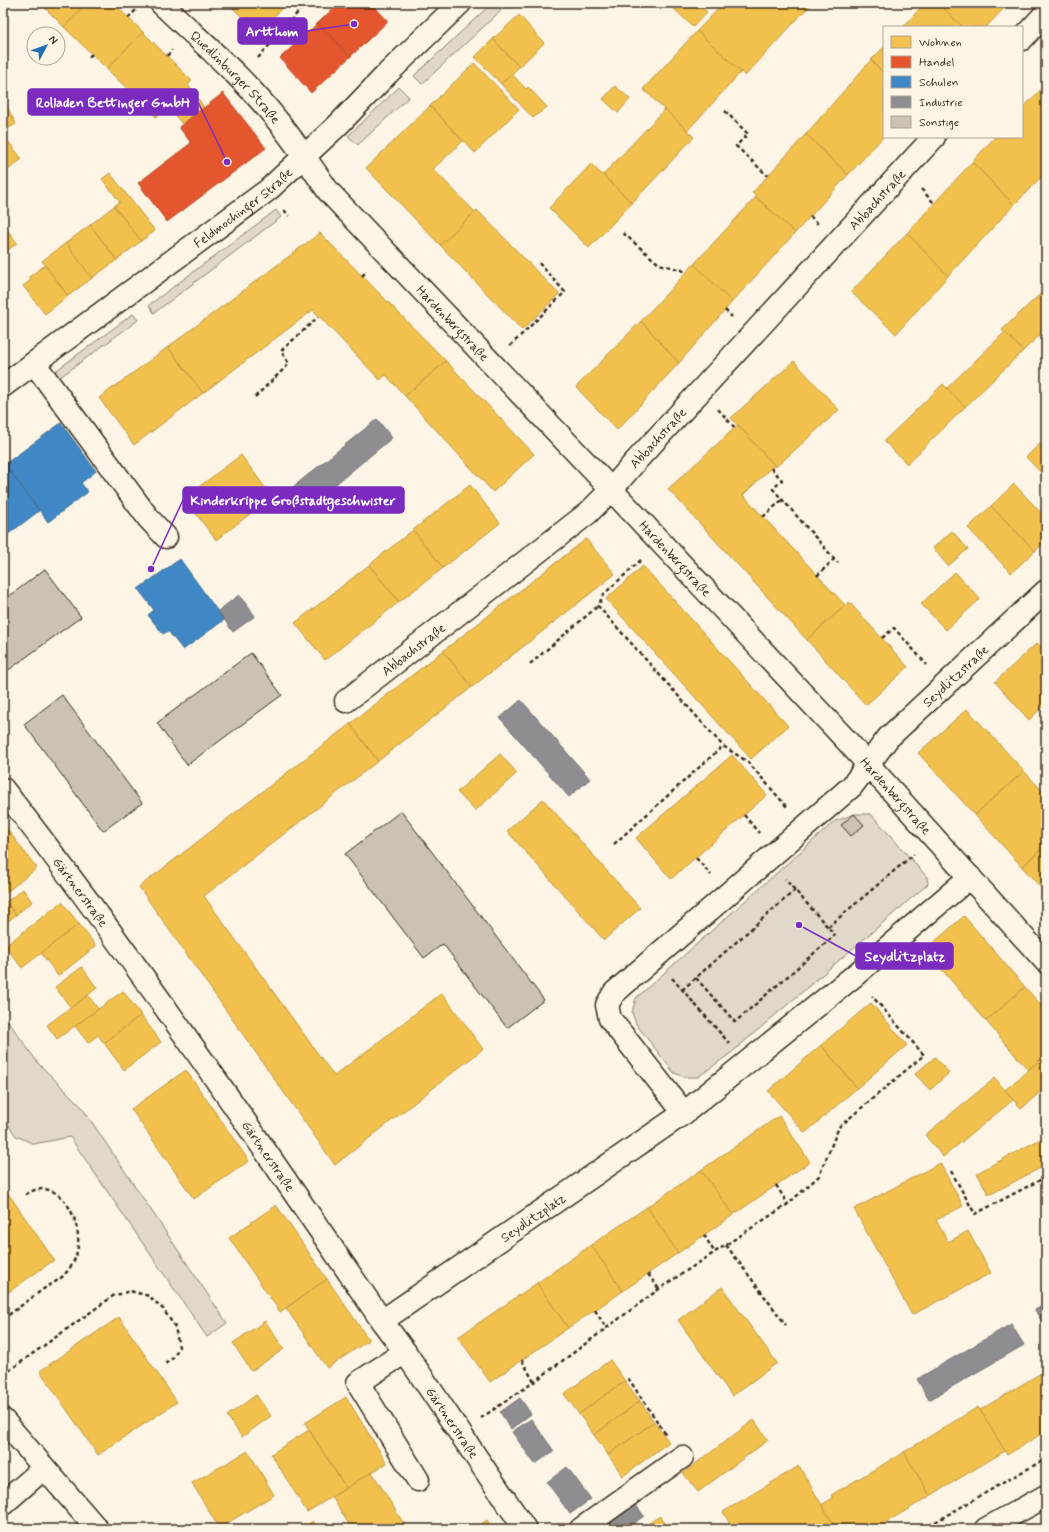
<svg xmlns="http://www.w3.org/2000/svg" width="1049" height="1532" viewBox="0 0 1049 1532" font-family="Mynerve,sans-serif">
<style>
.green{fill:#e0d8c8;stroke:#8e8173}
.homes{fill:#f2c14e;stroke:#bb9440}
.shops{fill:#e4572e;stroke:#b14a29}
.schools{fill:#3f88c5;stroke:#3e6c93}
.industry{fill:#8d8d92;stroke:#746f6f}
.building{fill:#ccc2b3;stroke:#3b2a1e}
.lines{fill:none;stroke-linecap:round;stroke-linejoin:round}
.minor-casing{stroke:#3b2a1e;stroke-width:25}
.path{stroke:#3b2a1e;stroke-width:2.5;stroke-dasharray:4 3;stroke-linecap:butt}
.minor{stroke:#fcf5e5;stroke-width:22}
.labels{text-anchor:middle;stroke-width:4;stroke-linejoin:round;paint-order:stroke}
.street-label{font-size:13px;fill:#3b2a1e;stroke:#fcf5e5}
.leader{fill:none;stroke:#7b2cbf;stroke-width:1.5}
.callout-dot{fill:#7b2cbf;stroke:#fcf5e5;stroke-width:1.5}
.callout{fill:#7b2cbf;stroke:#7b2cbf;stroke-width:1.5}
.callout-label{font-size:14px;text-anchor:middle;font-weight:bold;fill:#fff}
</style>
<rect width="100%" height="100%" fill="#fcf5e5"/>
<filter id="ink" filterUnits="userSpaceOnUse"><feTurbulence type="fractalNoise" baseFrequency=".025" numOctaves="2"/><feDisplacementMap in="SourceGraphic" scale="8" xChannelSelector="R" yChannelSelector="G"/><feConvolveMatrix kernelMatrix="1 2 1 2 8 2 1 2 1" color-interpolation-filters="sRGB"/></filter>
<g filter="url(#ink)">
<g class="green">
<polygon points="492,3 509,3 422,84 414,76"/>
<polygon points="399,87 409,97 358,145 348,136"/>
<polygon points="276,210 281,217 154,313 149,305"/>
<polygon points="133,314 138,320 59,378 54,372"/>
<polygon points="855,814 871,814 927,877 928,884 731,1053 698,1077 685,1077 674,1073 636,1024 632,1012 636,998 835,821"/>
<polygon points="3,1014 38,1063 81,1106 227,1323 207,1337 70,1137 34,1144 16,1136 3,1117"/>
</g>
<g class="homes">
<polygon points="40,3 87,3 64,27"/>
<polygon points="87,3 113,3 143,32 107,69 64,27"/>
<polygon points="228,3 287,3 262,29 250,17 246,21"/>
<polygon points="668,3 697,3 707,12 693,27"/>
<polygon points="724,3 812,3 745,76 697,31"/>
<polygon points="925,3 938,3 963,27 903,27"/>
<polygon points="947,3 1009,3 986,27 963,27 942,7"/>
<polygon points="519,15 544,43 519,67 493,39"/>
<polygon points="697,31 741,72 687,131 643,89"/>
<polygon points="143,32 192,81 188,85 204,107 182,124 167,106 156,117 107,69"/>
<polygon points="493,39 519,67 501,84 475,57"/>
<polygon points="884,47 884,74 871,60"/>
<polygon points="871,60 884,74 884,136 848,175 806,134"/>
<polygon points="474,63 519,109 475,153 430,106"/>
<polygon points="512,74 526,89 528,87 547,107 533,118 501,84"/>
<polygon points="1046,84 1046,172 1014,205 972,162 995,137 1022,137 1022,109"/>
<polygon points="615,86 630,99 618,113 603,99"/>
<polygon points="4,101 16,124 3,131 3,102"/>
<polygon points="430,106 463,141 433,169 475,212 440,245 366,168"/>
<polygon points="665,109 694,137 632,203 603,175"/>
<polygon points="806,134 848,175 795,233 752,193"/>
<polygon points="4,136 22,159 3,174 3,137"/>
<polygon points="972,162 1014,205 948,276 907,233"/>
<polygon points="591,164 632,203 589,248 549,208"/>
<polygon points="110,173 155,231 141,241 114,206 120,202 102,179"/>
<polygon points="756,197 795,233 732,302 694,264"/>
<polygon points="114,206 141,241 117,260 90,225"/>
<polygon points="477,210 559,294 522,330 440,245"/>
<polygon points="3,224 17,243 3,254"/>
<polygon points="90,225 117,260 92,278 66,243"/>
<polygon points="320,233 446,361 405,396 386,375 380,380 313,310 203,393 168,347"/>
<polygon points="907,233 948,276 896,334 851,292"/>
<polygon points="66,243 92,278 68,296 42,261"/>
<polygon points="694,264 732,302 679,363 641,321"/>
<polygon points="45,265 68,296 45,314 23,286 31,280 29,277"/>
<polygon points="1046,289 1046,306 1037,297"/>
<polygon points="1037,297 1046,306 1046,329 1023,351 1002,330"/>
<polygon points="641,321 679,363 617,430 576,387"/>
<polygon points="1005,332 1023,351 965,407 947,388"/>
<polygon points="168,347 203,393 134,445 99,398"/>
<polygon points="446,361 534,454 493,492 405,396"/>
<polygon points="794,361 839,410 776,467 731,418"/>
<polygon points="943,384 965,407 907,464 884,441"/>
<polygon points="738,425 774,465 743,495 845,605 807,640 668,489"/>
<polygon points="1046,438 1046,478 1026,457"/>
<polygon points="241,455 272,497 216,540 184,498"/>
<polygon points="1014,484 1046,518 1046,541 1035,551 991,506"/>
<polygon points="470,485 500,523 443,568 413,530"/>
<polygon points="991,506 1035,551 1011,573 968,528"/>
<polygon points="413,530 443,568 399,602 369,565"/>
<polygon points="952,531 968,549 948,566 933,548"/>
<polygon points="586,539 615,574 472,687 443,651"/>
<polygon points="369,565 399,602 325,660 295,623"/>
<polygon points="643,566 788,726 751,759 606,599"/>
<polygon points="955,572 980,599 946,630 921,604"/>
<polygon points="849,602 908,667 866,705 807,640"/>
<polygon points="1037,643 1046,652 1046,704 1029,720 995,682"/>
<polygon points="443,651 472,687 378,761 350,724"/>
<polygon points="967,709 1024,771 975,815 918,753"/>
<polygon points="350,724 378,761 204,896 334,1076 442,993 483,1049 335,1165 139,887"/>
<polygon points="500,754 517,773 475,811 457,792"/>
<polygon points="732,755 767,795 671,879 636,838"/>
<polygon points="1024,771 1046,795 1046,845 1022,867 975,815"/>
<polygon points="543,799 640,908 604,940 507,831"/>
<polygon points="3,824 37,868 3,895"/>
<polygon points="1046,845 1046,893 1022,867"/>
<polygon points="23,889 32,902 16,915 6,902"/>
<polygon points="62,902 79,924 22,968 5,946"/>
<polygon points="8,904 16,915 3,925 3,908"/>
<polygon points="964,916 1025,987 986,1021 925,950"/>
<polygon points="79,924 96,946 58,976 41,953"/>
<polygon points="82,967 97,988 71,1008 55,987"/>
<polygon points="1025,987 1046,1011 1046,1055 1028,1070 986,1021"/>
<polygon points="123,991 141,1015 104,1043 98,1035 88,1043 75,1026"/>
<polygon points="88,995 98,1009 57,1039 47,1025"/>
<polygon points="871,1003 907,1045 857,1088 821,1045"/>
<polygon points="141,1015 161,1042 124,1070 104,1043"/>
<polygon points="821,1045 857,1088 805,1133 768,1091"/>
<polygon points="1046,1055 1046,1087 1021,1109 1005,1090"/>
<polygon points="935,1057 949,1073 930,1090 915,1074"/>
<polygon points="186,1070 249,1161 194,1199 131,1109"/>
<polygon points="995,1078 1013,1100 943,1157 925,1135"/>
<polygon points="779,1116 810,1162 733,1215 701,1170"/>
<polygon points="1046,1136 1046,1165 989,1195 977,1173"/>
<polygon points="940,1163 963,1206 936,1220 948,1242 968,1231 991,1273 912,1315 854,1209"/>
<polygon points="701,1170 733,1215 678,1253 647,1207"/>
<polygon points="3,1186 54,1260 3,1296"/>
<polygon points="276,1205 327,1279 280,1312 229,1238"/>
<polygon points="647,1207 678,1253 623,1291 591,1245"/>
<polygon points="591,1245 623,1291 568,1328 537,1283"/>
<polygon points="327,1279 369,1340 327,1368 286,1308"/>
<polygon points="537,1283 568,1328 490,1382 458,1337"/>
<polygon points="722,1287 777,1363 732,1396 678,1320"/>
<polygon points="119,1317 177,1402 98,1455 40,1371"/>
<polygon points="265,1321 284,1349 251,1371 233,1343"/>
<polygon points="610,1360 625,1381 579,1414 564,1394"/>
<polygon points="1046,1370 1046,1431 1007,1455 980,1410"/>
<polygon points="625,1381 640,1401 594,1435 579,1414"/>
<polygon points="256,1395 271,1416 242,1437 227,1416"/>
<polygon points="346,1397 387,1463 346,1488 305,1423"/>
<polygon points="640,1401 654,1422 608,1455 594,1435"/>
<polygon points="978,1407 1005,1451 930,1496 904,1452"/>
<polygon points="754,1420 768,1440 698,1492 683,1473"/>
<polygon points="654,1422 669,1442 623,1476 608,1455"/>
<polygon points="309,1430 346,1488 307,1512 271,1454"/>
<polygon points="248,1451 274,1495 219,1528 192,1483"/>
<polygon points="904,1452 930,1496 875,1529 836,1529 821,1505 833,1498 831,1495"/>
<polygon points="799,1466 836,1529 733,1529 723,1512"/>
<polygon points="372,1472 407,1529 352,1529 332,1497"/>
<polygon points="660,1516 669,1529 640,1529"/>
<polygon points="487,1520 493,1529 474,1529"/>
<polygon points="313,1521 318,1529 301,1529"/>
</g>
<g class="shops">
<polygon points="339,3 371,3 388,21 350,57 318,23"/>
<polygon points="318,23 350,57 311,93 280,58"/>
<polygon points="223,93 266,148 167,222 138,183 191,143 179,127"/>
</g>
<g class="schools">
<polygon points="61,423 96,471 81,483 88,492 48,522 5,464"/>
<polygon points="5,464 39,511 3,538 3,466"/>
<polygon points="180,559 224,620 183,650 168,631 163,634 148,615 154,610 138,589"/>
</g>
<g class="industry">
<polygon points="377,419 392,438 309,506 293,487"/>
<polygon points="239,595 255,616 233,632 218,611"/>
<polygon points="521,700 590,779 569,797 500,718"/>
<polygon points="1046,1304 1046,1329 1035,1310"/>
<polygon points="1011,1324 1024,1345 929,1400 917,1379"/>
<polygon points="520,1398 531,1414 511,1429 500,1412"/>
<polygon points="531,1419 554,1451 535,1464 512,1432"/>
<polygon points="567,1467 591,1499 570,1514 547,1482"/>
<polygon points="635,1504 644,1516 626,1529 604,1529 603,1527"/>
</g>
<g class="building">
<polygon points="45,569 81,617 3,674 3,601"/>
<polygon points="251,653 282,695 187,765 157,723"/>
<polygon points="62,695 142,803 103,831 24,724"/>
<polygon points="401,811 544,1000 507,1028 443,944 424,958 345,854"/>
<polygon points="854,814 864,825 851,836 841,825"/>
</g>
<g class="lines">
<defs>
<g id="minor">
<path id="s1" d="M161,3C200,41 243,77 277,120C296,143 312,168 329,192L591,468L847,741L1046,962"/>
<polyline points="1022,39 1046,13"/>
<polyline points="34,363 149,519 166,537"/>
<path id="s2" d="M3,386L268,190L338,125L388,73L460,3"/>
<path id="s3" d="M346,701L588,513L611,490L635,462L934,137"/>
<path id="s4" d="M3,789C137,961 259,1141 382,1321L405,1352L525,1529"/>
<path id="s5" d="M684,1113L610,1019L607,1005L614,993L852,786L888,738L1046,591"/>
<path id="s6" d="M382,1321L684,1113L854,976L970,877"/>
<polyline points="405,1352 358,1383 418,1480"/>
<polyline points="3,1420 97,1529"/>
<polyline points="3,1504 44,1468"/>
<polyline points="581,1529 682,1457"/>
<polyline points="986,1529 1046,1496"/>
</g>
</defs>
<use href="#minor" class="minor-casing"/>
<g class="path">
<polyline points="128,18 136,10"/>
<polyline points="167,56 172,50"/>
<polyline points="89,57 92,54"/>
<polyline points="258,58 306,3"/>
<polyline points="725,111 748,134 736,146 768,176"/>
<polyline points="921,189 934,203"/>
<polyline points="284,210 289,216"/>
<polyline points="810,216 818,224"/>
<polyline points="623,233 659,264 682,270 686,273"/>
<polyline points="362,276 367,271"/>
<polyline points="725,310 732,317"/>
<polyline points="510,346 565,292 538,262"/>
<polyline points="255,397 289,364 281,351 318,317"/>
<polyline points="718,409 735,428"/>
<polyline points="771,468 782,480 773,489 838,563"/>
<polyline points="763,517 782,500"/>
<polyline points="641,560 604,594 598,606 723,746 748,762 787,807"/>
<polyline points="817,576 834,559"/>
<polyline points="882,638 894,628 927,665"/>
<polyline points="530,664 598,606"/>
<polyline points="744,815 759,833"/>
<polyline points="614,844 723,746"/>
<polyline points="696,858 711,875"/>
<polyline points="828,927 914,854"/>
<polyline points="672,978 729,1043"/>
<polyline points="696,978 735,1022 835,935 785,879"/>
<polyline points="682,990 795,890"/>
<polyline points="951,1171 975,1214 1046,1177"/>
<polyline points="776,1185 788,1204"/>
<polyline points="704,1235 715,1253"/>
<polyline points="726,1245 786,1325"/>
<polyline points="648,1274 659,1289"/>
<polyline points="595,1310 606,1328"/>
<path d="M3,1319C17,1309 31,1298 45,1288C51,1284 58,1281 63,1276C67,1272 73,1264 75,1258C88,1228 60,1170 25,1195"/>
<polyline points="522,1360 534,1382"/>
<polyline points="3,1375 113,1296 130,1291 149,1296 163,1309 175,1327 179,1347 173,1358 165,1364"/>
<polyline points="628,1378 667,1436"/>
<polyline points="481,1418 534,1382 659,1289 788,1204 819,1176 839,1127 924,1055 872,996"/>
<polyline points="923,1529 1020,1473 1046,1459"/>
</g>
<use href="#minor" class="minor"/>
</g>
</g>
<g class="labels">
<g class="street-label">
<text dy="5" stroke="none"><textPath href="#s1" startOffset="105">Quedlinburger Straße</textPath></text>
<text dy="5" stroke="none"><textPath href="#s3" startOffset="733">Abbachstraße</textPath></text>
<text dy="5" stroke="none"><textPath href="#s2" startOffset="299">Feldmochinger Straße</textPath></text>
<text dy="5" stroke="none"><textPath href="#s1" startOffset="434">Hardenbergstraße</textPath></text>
<text dy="5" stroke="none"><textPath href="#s3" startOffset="409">Abbachstraße</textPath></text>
<text dy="5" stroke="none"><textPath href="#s1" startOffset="758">Hardenbergstraße</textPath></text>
<text dy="5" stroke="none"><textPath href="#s3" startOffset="85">Abbachstraße</textPath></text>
<text dy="5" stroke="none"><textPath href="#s5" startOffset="615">Seydlitzstraße</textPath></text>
<text dy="5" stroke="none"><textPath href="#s1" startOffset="1082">Hardenbergstraße</textPath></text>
<text dy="5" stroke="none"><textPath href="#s4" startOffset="129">Gärtnerstraße</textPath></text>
<text dy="5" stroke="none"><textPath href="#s4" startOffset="453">Gärtnerstraße</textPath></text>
<text dy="5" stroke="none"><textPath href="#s6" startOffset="183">Seydlitzplatz</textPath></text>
<text dy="5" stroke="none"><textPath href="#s4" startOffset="777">Gärtnerstraße</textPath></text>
</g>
</g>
<path class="leader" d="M354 24L307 31M227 162L198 102M151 569L183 500M799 925L856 956"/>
<g class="callout-dot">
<circle cx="354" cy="24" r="4"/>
<circle cx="227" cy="162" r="4"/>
<circle cx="151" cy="569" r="4"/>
<circle cx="799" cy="925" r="4"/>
</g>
<g class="callout">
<rect x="238" y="18" width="69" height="26" rx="4"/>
<rect x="28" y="89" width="170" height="26" rx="4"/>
<rect x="183" y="487" width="221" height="26" rx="4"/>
<rect x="856" y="943" width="97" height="26" rx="4"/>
</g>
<g class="callout-label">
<text x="272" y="36">Artthom</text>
<text x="113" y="107">Rolladen Bettinger GmbH</text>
<text x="293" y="505">Kinderkrippe Großstadtgeschwister</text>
<text x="905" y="961">Seydlitzplatz</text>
</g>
<rect width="1049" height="1532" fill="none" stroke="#fcf5e5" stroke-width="16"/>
<rect x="8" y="8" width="1033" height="1516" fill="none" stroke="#3b2a1e" stroke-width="1.5" filter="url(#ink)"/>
<rect x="883" y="26" width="140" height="112" fill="#fcf5e5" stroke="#afa495"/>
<rect x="891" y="36" width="20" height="12" fill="#f2c14e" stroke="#afa495"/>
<text x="919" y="46" font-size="12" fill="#3b2a1e">Wohnen</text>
<rect x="891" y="56" width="20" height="12" fill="#e4572e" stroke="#afa495"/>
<text x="919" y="66" font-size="12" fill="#3b2a1e">Handel</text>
<rect x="891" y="76" width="20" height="12" fill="#3f88c5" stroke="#afa495"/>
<text x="919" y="86" font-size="12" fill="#3b2a1e">Schulen</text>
<rect x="891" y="96" width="20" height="12" fill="#8d8d92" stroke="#afa495"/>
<text x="919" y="106" font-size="12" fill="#3b2a1e">Industrie</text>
<rect x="891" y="116" width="20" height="12" fill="#ccc2b3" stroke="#afa495"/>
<text x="919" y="126" font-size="12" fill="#3b2a1e">Sonstige</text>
<g transform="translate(46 46) rotate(49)"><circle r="19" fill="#fcf5e5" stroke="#afa495"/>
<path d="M0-3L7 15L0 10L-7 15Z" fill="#1f6fb2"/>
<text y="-6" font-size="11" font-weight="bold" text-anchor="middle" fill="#3b2a1e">N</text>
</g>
</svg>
